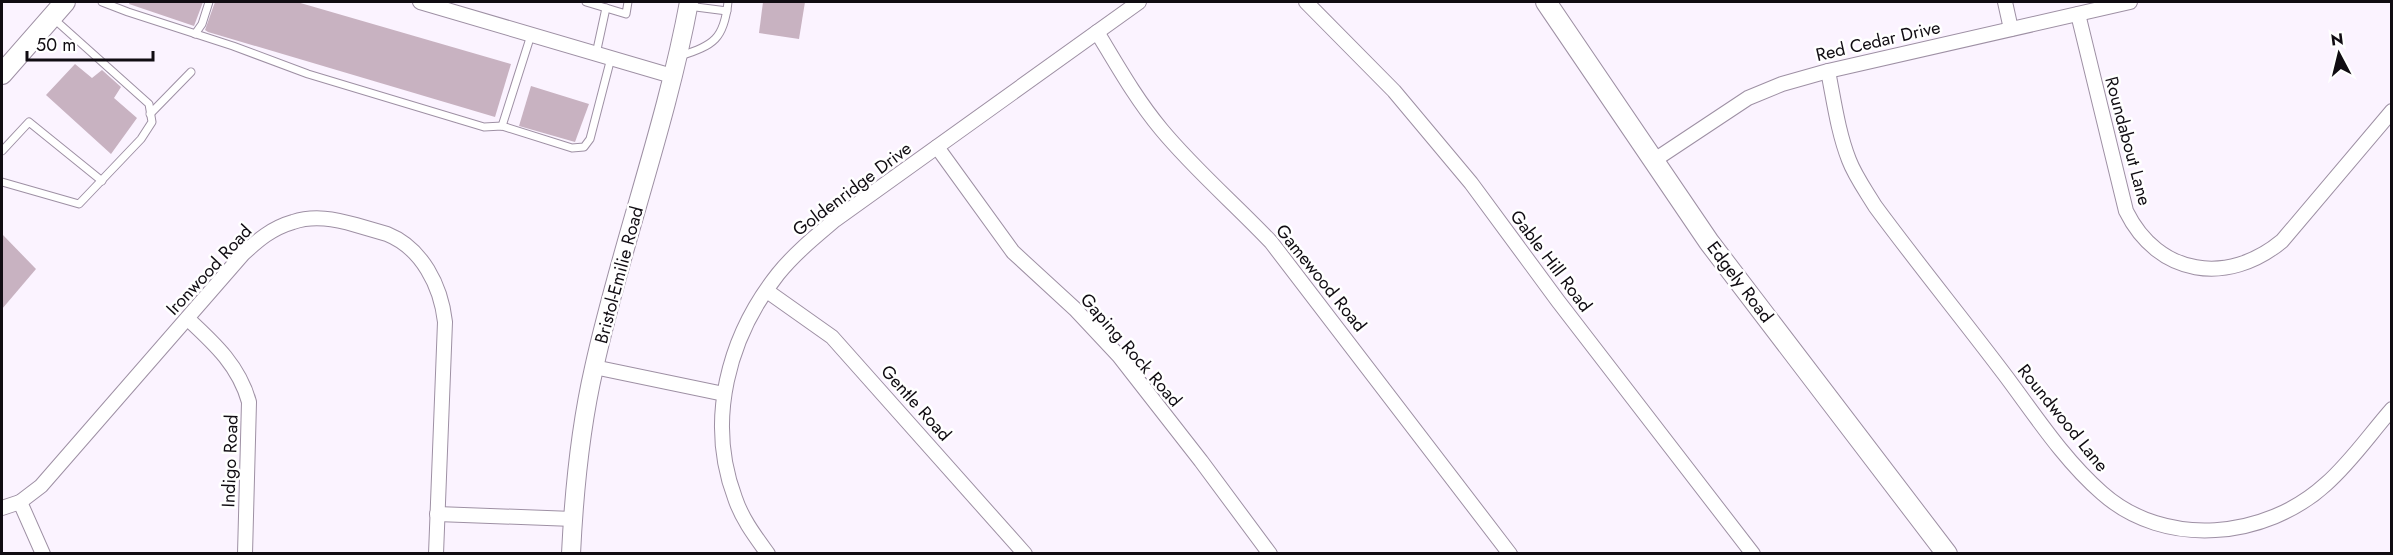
<svg xmlns="http://www.w3.org/2000/svg" width="2393" height="555" viewBox="0 0 2393 555" font-family="Jost,sans-serif">
<style>
.building{fill:#c8b2c1}
.lines{fill:none;stroke-linecap:round;stroke-linejoin:round}
.service-casing{stroke:#9e90a4;stroke-width:9}
.minor-casing{stroke:#9e90a4;stroke-width:16}
.tertiary-casing{stroke:#9e90a4;stroke-width:20}
.secondary-casing{stroke:#9e90a4;stroke-width:22}
.service{stroke:#fff;stroke-width:7}
.minor{stroke:#fff;stroke-width:14}
.tertiary{stroke:#fff;stroke-width:18}
.secondary{stroke:#fff;stroke-width:20}
.labels{text-anchor:middle;stroke-width:5;stroke-linejoin:round;paint-order:stroke}
.street-label{font-size:18px;fill:#100c12;stroke:#fff}
</style>
<rect width="100%" height="100%" fill="#fbf3ff"/>
<g class="building">
<polygon points="130,2 203,2 194,26 129,4"/>
<polygon points="215,2 297,2 511,64 495,117 208,32 205,30"/>
<polygon points="763,2 805,2 799,39 759,33"/>
<polygon points="75,64 92,78 102,70 121,87 114,98 137,118 111,154 46,95"/>
<polygon points="531,86 589,104 575,142 519,126"/>
<polygon points="2,234 36,269 2,309"/>
</g>
<g class="lines">
<defs>
<g id="service">
<polyline points="102,2 128,12 233,46 308,74 484,127 502,126 572,148 584,147 590,139 611,58"/>
<polyline points="586,2 626,14 628,2"/>
<polyline points="688,6 727,11"/>
<polyline points="195,34 202,24 209,2"/>
<polyline points="596,54 606,8"/>
<path d="M680,56C714,45 724,39 728,2"/>
<polyline points="150,114 191,72"/>
<polyline points="502,126 531,35"/>
<polyline points="2,151 29,122 102,181"/>
<polyline points="2,182 79,204 141,139 152,122 149,104 54,19"/>
</g>
<g id="minor">
<polyline points="420,2 672,76"/>
<polyline points="1306,2 1394,91 1471,183 1558,301 1753,554"/>
<polyline points="2005,2 2011,29"/>
<path d="M2078,14L2126,211C2158,276 2228,286 2282,241L2392,111"/>
<path d="M1097,32C1117,65 1136,99 1161,129C1194,169 1235,204 1271,242L1510,554"/>
<path d="M1828,71C1834,101 1838,132 1849,160C1855,176 1866,191 1875,206C1917,263 1962,318 2005,375C2035,415 2064,460 2102,493C2165,549 2266,539 2326,484C2351,462 2370,434 2392,409"/>
<polyline points="937,147 1013,252 1075,309 1119,356 1201,461 1270,554"/>
<polyline points="1653,161 1748,98 1782,84 1828,71 2130,2"/>
<polyline points="767,291 832,337 1025,554"/>
<path d="M188,319C215,344 239,366 249,402L245,554"/>
<polyline points="594,367 724,394"/>
<polyline points="20,502 43,554"/>
<path d="M2,508L20,502L41,486L243,254C258,240 272,228 293,222C314,215 335,219 356,225C366,228 377,231 387,234C422,248 441,286 445,322L436,554"/>
<polyline points="437,514 573,519"/>
<path d="M768,554C755,536 742,519 735,498C706,421 728,337 778,274C795,253 815,237 835,220L1139,2"/>
</g>
<path id="tertiary" d="M571,554C574,491 580,429 594,368C621,245 666,126 689,2"/>
<g id="secondary">
<polyline points="1546,2 1709,242 1947,554"/>
<polyline points="2,74 65,2"/>
</g>
</defs>
<use href="#service" class="service-casing"/>
<use href="#minor" class="minor-casing"/>
<use href="#tertiary" class="tertiary-casing"/>
<use href="#secondary" class="secondary-casing"/>
<use href="#service" class="service"/>
<use href="#minor" class="minor"/>
<use href="#tertiary" class="tertiary"/>
<use href="#secondary" class="secondary"/>
</g>
<g class="labels">
<g class="street-label">
<text transform="translate(1878 41) rotate(-13)" y="6">Red Cedar Drive</text>
<text transform="translate(2128 141) rotate(75)" y="6">Roundabout Lane</text>
<text transform="translate(852 189) rotate(-37)" y="6">Goldenridge Drive</text>
<text transform="translate(1551 261) rotate(53)" y="6">Gable Hill Road</text>
<text transform="translate(209 270) rotate(-47)" y="6">Ironwood Road</text>
<text transform="translate(619 275) rotate(-75)" y="6">Bristol-Emilie Road</text>
<text transform="translate(1321 278) rotate(51)" y="6">Gamewood Road</text>
<text transform="translate(1740 282) rotate(53)" y="6">Edgely Road</text>
<text transform="translate(1131 350) rotate(49)" y="6">Gaping Rock Road</text>
<text transform="translate(916 403) rotate(48)" y="6">Gentle Road</text>
<text transform="translate(2063 418) rotate(51)" y="6">Roundwood Lane</text>
<text transform="translate(230 461) rotate(-88)" y="6">Indigo Road</text>
</g>
</g>
<rect width="2393" height="555" fill="none" stroke="#100c12" stroke-width="6"/>
<g transform="translate(2339 54) rotate(353)" stroke="#ffffff" stroke-width="4.5" paint-order="stroke">
<path d="M0-4.5L10 22L0 15L-10 22Z" fill="#100c12"/>
<text y="-9" font-size="16" font-weight="bold" text-anchor="middle" fill="#100c12">N</text>
</g>
<path d="M27 51v9h126v-9" fill="none" stroke="#100c12" stroke-width="3"/>
<text x="36" y="51" font-size="18" fill="#100c12" stroke="#ffffff" stroke-width="4.5" paint-order="stroke">50 m</text>
</svg>
